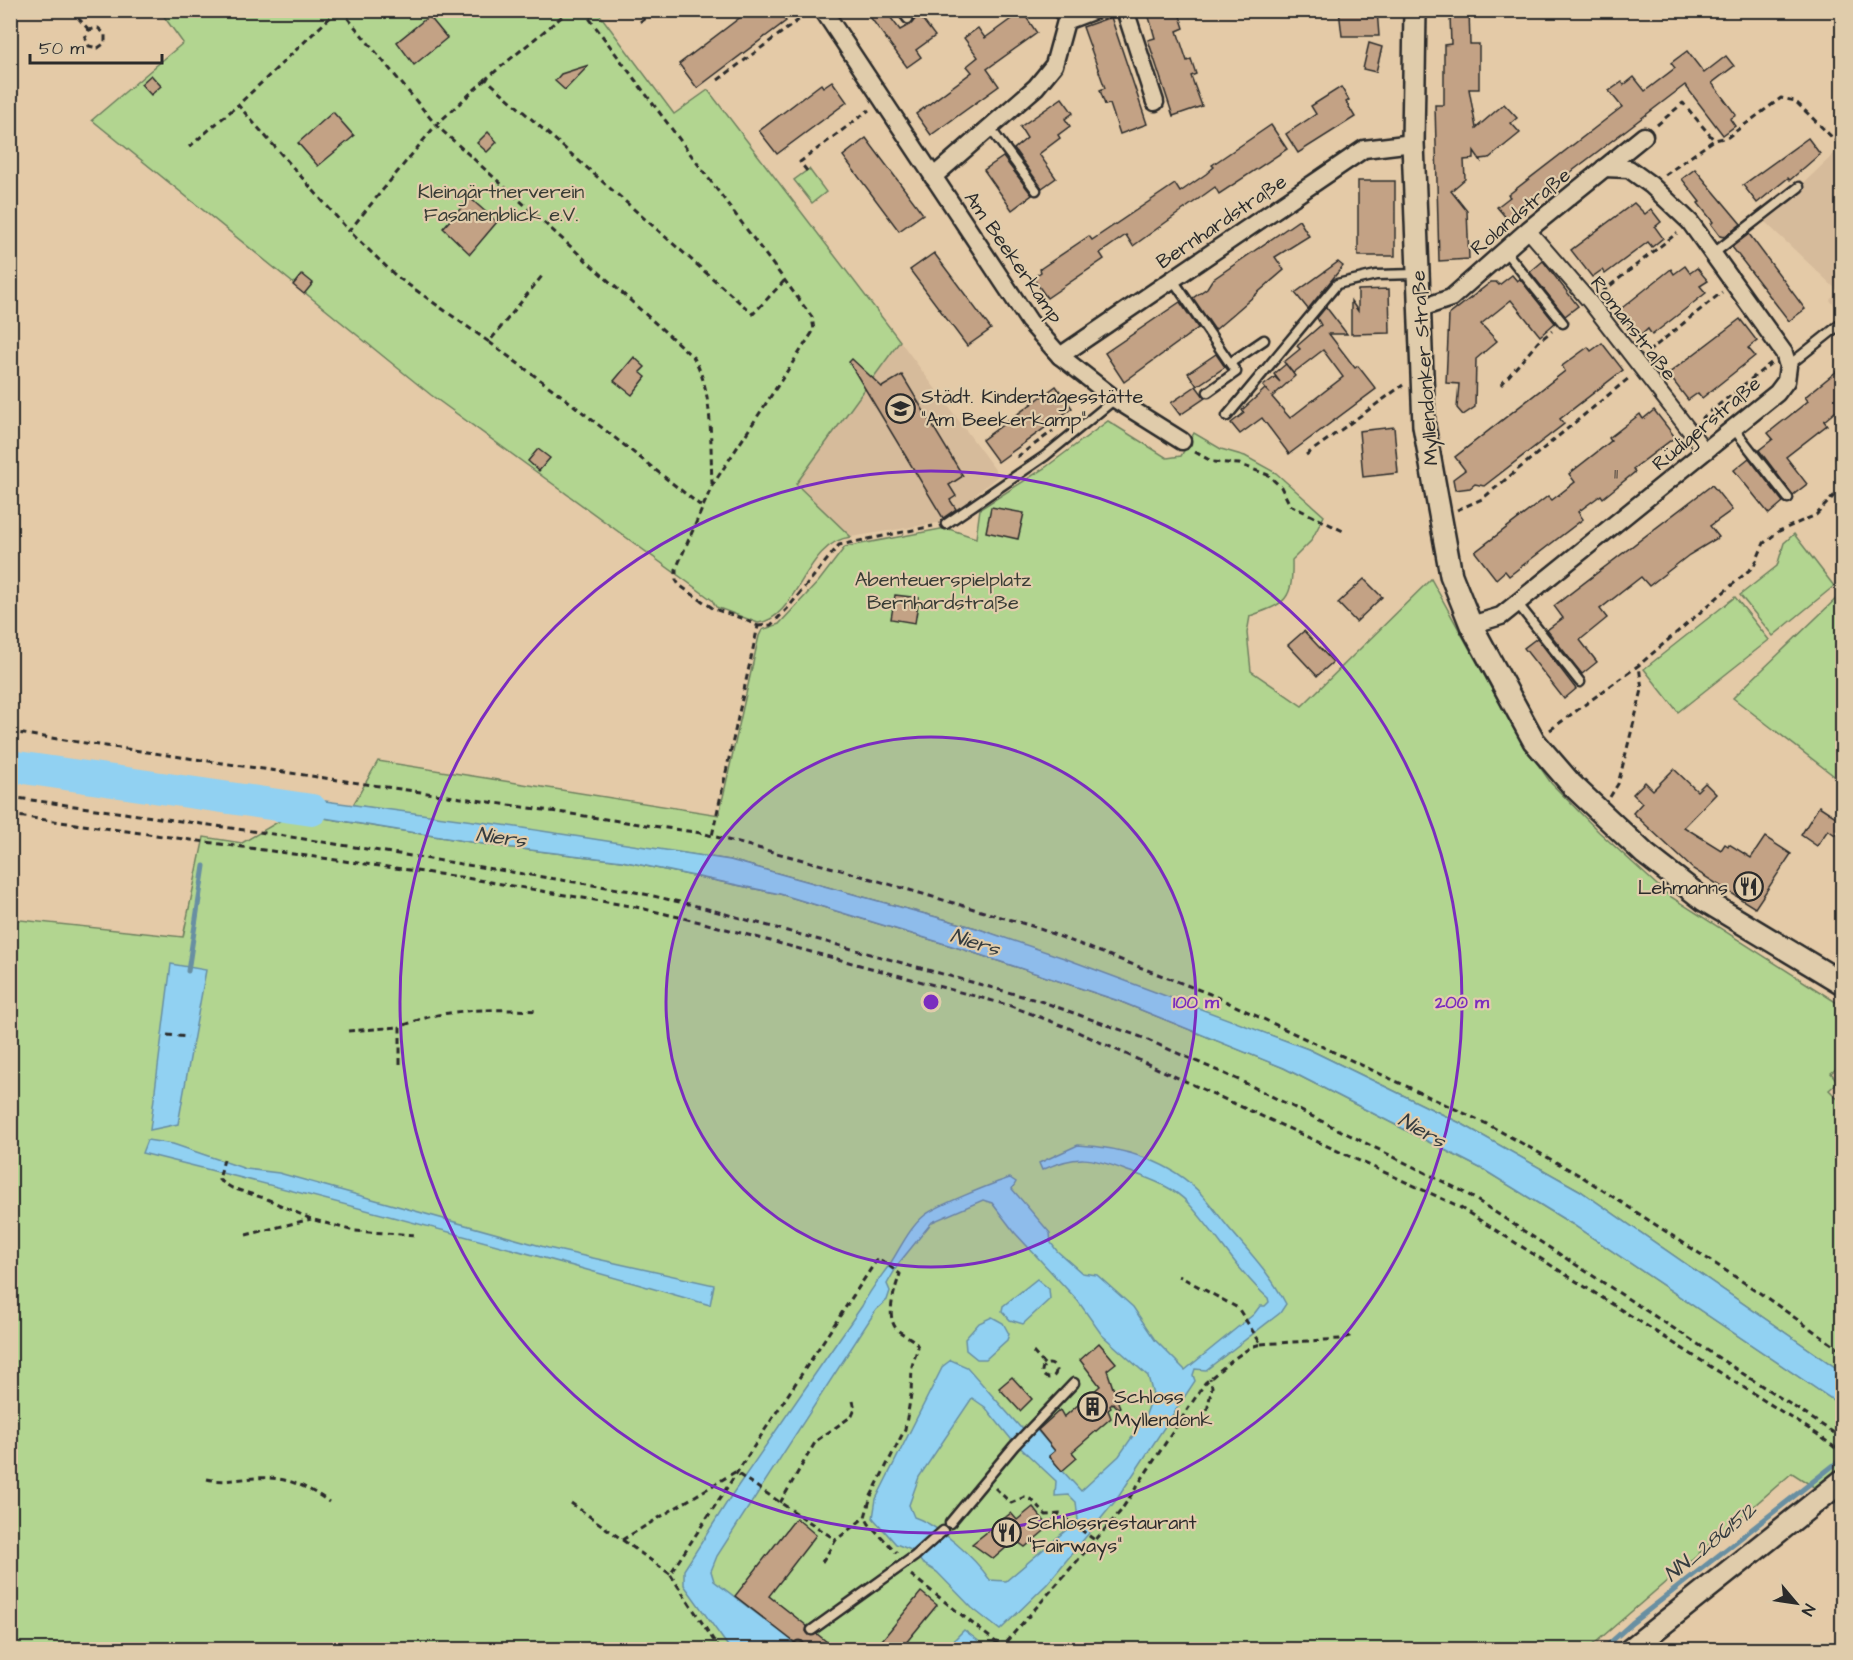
<svg xmlns="http://www.w3.org/2000/svg" width="1853" height="1660" viewBox="0 0 1853 1660" font-family="'Architects Daughter',sans-serif">
<style>
.built{fill:#d6bb9b}
.green{fill:#b2d590;stroke:#6e805e;stroke-width:1.5}
.water{fill:#91d1f2;stroke:#688fa2;stroke-width:1.5;fill-rule:evenodd}
.lines{fill:none;stroke-linecap:round;stroke-linejoin:round}
.stream{stroke:#688fa2;stroke-width:5}
.river{stroke:#91d1f2;stroke-width:32}
.building{fill:#c3a285;stroke:#2b2b2b;stroke-width:1.5}
.service-casing{stroke:#2b2b2b;stroke-width:13}
.pedestrian-casing{stroke:#2b2b2b;stroke-width:18}
.minor-casing{stroke:#2b2b2b;stroke-width:21}
.tertiary-casing{stroke:#2b2b2b;stroke-width:26}
.path{stroke:#2b2b2b;stroke-width:3;stroke-dasharray:6 4.5;stroke-linecap:butt}
.service{stroke:#e0ccab;stroke-width:8}
.pedestrian{stroke:#e0ccab;stroke-width:14}
.minor{stroke:#e0ccab;stroke-width:16}
.tertiary{stroke:#e0ccab;stroke-width:21}
.ring{fill:none;stroke:#7b2cbf;stroke-width:3}
.labels{text-anchor:middle;stroke-width:4.5;stroke-linejoin:round;paint-order:stroke}
.number-label{font-size:16px;fill:#514942}
.park-label{font-size:20px;fill:#383c35;stroke:#e0ccab}
.street-label{font-size:20px;fill:#2b2b2b;stroke:#e0ccab}
.poi-label{font-size:20px;fill:#2b2b2b;stroke:#e0ccab;text-anchor:start}
.water-label{font-size:21px;font-style:italic;fill:#353c3f;stroke:#e0ccab}
.centre{fill:#7b2cbf;stroke:#e0ccab;stroke-width:3}
.ring-label{font-size:18px;text-anchor:middle;font-weight:bold;fill:#7b2cbf;stroke:#e0ccab;stroke-width:4.5;stroke-linejoin:round;paint-order:stroke}
</style>
<rect width="100%" height="100%" fill="#e4caa7"/>
<filter id="ink" filterUnits="userSpaceOnUse"><feTurbulence type="fractalNoise" baseFrequency=".0167" numOctaves="2"/><feDisplacementMap in="SourceGraphic" scale="12" xChannelSelector="R" yChannelSelector="G"/><feConvolveMatrix kernelMatrix="1 2 1 2 8 2 1 2 1" color-interpolation-filters="sRGB"/></filter>
<g filter="url(#ink)">
<g class="built">
<polygon points="1836,152 1842,159 1842,316 1830,300 1838,291 1764,221"/>
<polygon points="900,341 999,475 943,522 851,537 796,484"/>
</g>
<g class="green">
<path d="M160,11H597L674,114L708,90L900,341L796,484L851,537C804,542 798,619 758,623L716,607L712,600L431,395L92,120L183,43Z"/>
<polygon points="809,169 826,192 812,203 794,180"/>
<path d="M1108,421L1167,458L1181,456L1194,433L1221,449L1245,456L1276,473L1324,516L1311,541L1292,560C1293,601 1286,603 1250,616L1247,633L1251,671L1302,706L1431,579L1516,733L1551,783L1599,832L1668,895L1842,1006V1064L1831,1073L1838,1082L1829,1090L1842,1103V1372L1579,1190L1462,1124L1308,1049L976,928L730,860L353,805L378,761L719,815L759,636L762,630L779,624L819,581L845,547L946,528L976,538L980,509L1046,467Z"/>
<polygon points="1794,534 1834,586 1773,636 1740,595 1777,566 1784,543"/>
<polygon points="1842,593 1842,782 1733,698"/>
<polygon points="1735,597 1769,640 1678,712 1644,669"/>
<polygon points="293,813 489,845 622,861 780,894 965,950 1119,1001 1284,1068 1484,1170 1572,1224 1842,1406 1842,1470 1820,1491 1792,1473 1588,1649 11,1650 11,919 183,937 204,837 242,843"/>
</g>
<g class="water">
<polygon points="273,794 503,825 730,860 976,928 1064,958 1308,1049 1462,1124 1579,1190 1842,1372 1842,1406 1572,1224 1484,1170 1284,1068 1119,1001 965,950 780,894 622,861 489,845 269,809"/>
<polygon points="171,964 206,970 178,1124 150,1130"/>
<path d="M147,1140L173,1144L246,1169L279,1173L548,1248L714,1285L710,1305C521,1250 332,1200 142,1153Z"/>
<path d="M1078,1145C1122,1147 1172,1161 1202,1195C1214,1208 1223,1222 1234,1234C1254,1257 1272,1277 1286,1304L1280,1313L1206,1370L1195,1369L1193,1375L1195,1381L1117,1499L1047,1584L1000,1630L972,1608L937,1572L922,1563L914,1551L896,1544L873,1518L876,1499L943,1366L951,1360L967,1367L1020,1427L1037,1430L1055,1451L1049,1456L1081,1491L1119,1456L1144,1420L1153,1395L1148,1376L1102,1335L1078,1301L1015,1233L992,1203L983,1200L932,1222L899,1263L887,1284L890,1291L887,1300L876,1310L717,1556L711,1571L714,1581L803,1649H730L684,1585V1570L731,1496L862,1306C870,1290 880,1278 890,1264C901,1247 909,1228 925,1215C936,1206 996,1182 1010,1178L1016,1182L1012,1189L1050,1233L1051,1243L1057,1251L1082,1273L1097,1275L1133,1307L1155,1340L1185,1370L1254,1314L1260,1306H1265L1269,1302L1268,1298C1238,1272 1216,1233 1189,1204C1173,1186 1147,1178 1125,1170C1091,1157 1077,1154 1042,1170L1039,1163ZM972,1398L985,1407L1011,1439L1056,1481L1055,1496L1069,1495L1076,1502L1078,1520L1006,1581L990,1580C974,1557 940,1526 914,1517L909,1505L919,1477Z"/>
<polygon points="1037,1279 1049,1289 1050,1299 1023,1324 1010,1320 1002,1311 1003,1306"/>
<polygon points="992,1317 1003,1323 1009,1334 1007,1340 986,1359 977,1359 966,1350 965,1339 979,1323"/>
<polygon points="964,1630 984,1645 983,1649 945,1649"/>
</g>
<g class="lines">
<g class="stream">
<polyline points="188,971 204,866"/>
<polyline points="1602,1650 1632,1623 1839,1461"/>
</g>
<polyline class="river" points="10,766 312,810"/>
</g>
<g class="building">
<polygon points="750,10 779,10 786,21 697,88 679,64"/>
<polygon points="865,10 885,10 900,30 911,24 919,15 935,36 916,50 921,57 907,67"/>
<polygon points="1147,10 1178,10 1184,28 1177,31 1187,61 1191,59 1196,74 1191,76 1202,106 1173,116 1148,40 1155,38"/>
<polygon points="1339,10 1377,10 1379,36 1342,36"/>
<polygon points="1454,10 1469,10 1470,44 1479,44 1479,89 1469,89 1476,128 1504,104 1517,118 1511,123 1520,133 1489,158 1481,159 1481,161 1474,151 1474,159 1464,160 1465,179 1451,191 1467,211 1469,259 1439,261 1435,105 1444,105 1444,45 1451,44 1450,15"/>
<polygon points="1022,11 1037,33 987,69 999,86 931,135 916,114 972,72 967,66 978,57 964,38 978,28 985,38"/>
<polygon points="429,16 447,38 414,65 397,42"/>
<polygon points="1111,17 1147,124 1120,134 1110,104 1105,105 1100,90 1105,88 1083,27"/>
<polygon points="1369,43 1382,47 1376,72 1363,69"/>
<polygon points="1687,51 1704,73 1726,56 1734,66 1712,83 1736,115 1730,119 1735,126 1723,135 1685,85 1508,220 1497,207 1510,197 1508,195 1622,107 1609,91 1622,82 1624,85 1634,77 1645,91 1675,68 1671,63"/>
<polygon points="589,65 565,90 555,81 561,74"/>
<polygon points="151,75 161,86 151,95 141,84"/>
<polygon points="832,81 847,102 777,154 759,131 821,84 823,87"/>
<polygon points="1341,87 1349,100 1346,102 1355,117 1298,153 1286,134 1316,114 1311,106"/>
<polygon points="1062,98 1073,113 1065,119 1070,126 1058,135 1060,138 1039,154 1056,178 1042,188 1014,149 1027,138 1020,127"/>
<polygon points="333,112 354,136 318,166 298,143"/>
<polygon points="1271,125 1287,149 1219,194 1215,187 1133,246 1126,235 1100,253 1104,259 1047,298 1033,278 1041,272 1040,269 1089,236 1092,240 1175,184 1180,192 1206,174 1214,167 1212,165"/>
<polygon points="488,132 497,142 487,152 477,143"/>
<polygon points="866,138 923,214 899,231 843,156"/>
<polygon points="1808,138 1820,154 1790,180 1788,178 1757,203 1743,185"/>
<polygon points="1003,157 1032,195 1012,210 984,170"/>
<polygon points="1695,169 1741,224 1724,237 1720,236 1711,224 1713,222 1698,203 1700,202 1682,179"/>
<rect x="1358" y="181" width="37" height="75"/>
<polygon points="470,198 497,222 470,254 443,228"/>
<polygon points="1634,203 1645,214 1651,209 1661,222 1655,227 1663,238 1652,247 1648,242 1605,274 1602,270 1592,277 1571,250"/>
<polygon points="1299,220 1309,236 1275,257 1284,270 1215,330 1193,298 1207,288 1212,280"/>
<polygon points="1749,234 1805,309 1789,321 1732,247"/>
<polygon points="934,253 991,329 967,346 910,270"/>
<polygon points="1543,261 1578,306 1565,316 1530,272"/>
<polygon points="1338,262 1343,266 1308,309 1295,293"/>
<polygon points="1685,266 1690,273 1697,268 1708,281 1700,286 1706,293 1652,335 1648,329 1639,337 1618,311 1671,269 1674,274"/>
<polygon points="302,274 313,283 304,294 293,285"/>
<polygon points="1512,275 1517,281 1520,279 1555,323 1540,336 1511,300 1481,324 1497,341 1476,359 1475,407 1463,415 1457,408 1459,384 1446,383 1449,315 1491,282 1496,282 1499,285"/>
<polygon points="1389,289 1390,333 1351,334 1351,301 1358,311 1358,290"/>
<polygon points="1180,302 1198,328 1124,382 1105,353"/>
<polygon points="1326,307 1347,334 1329,334 1355,368 1358,366 1376,389 1289,454 1262,418 1240,434 1231,423 1244,413 1242,410 1265,389 1270,394 1263,386 1275,377 1280,382 1274,374 1286,364 1295,376 1272,397 1290,418 1343,377 1323,350 1293,373 1284,362 1300,349 1297,346 1321,325 1317,318"/>
<polygon points="1740,319 1757,341 1748,348 1755,356 1702,398 1698,393 1688,400 1668,374"/>
<polygon points="1602,343 1623,370 1560,419 1564,424 1484,486 1475,484 1470,488 1455,490 1453,479 1465,470 1455,457 1565,371 1562,366 1588,347 1591,351"/>
<polygon points="1216,354 1225,367 1197,386 1188,373"/>
<polygon points="634,357 645,367 640,372 646,377 632,395 614,381"/>
<polygon points="852,359 882,387 902,375 963,476 949,485 956,496 950,500 956,509 943,518 849,362"/>
<polygon points="1842,367 1842,406 1824,421 1827,425 1786,457 1807,484 1793,495 1759,450 1773,439 1768,433 1808,401 1805,397"/>
<polygon points="1056,386 1072,408 998,462 982,440"/>
<polygon points="1196,386 1205,398 1180,415 1171,403"/>
<polygon points="1654,410 1675,437 1633,469 1635,472 1603,498 1601,495 1578,512 1583,519 1509,576 1505,571 1496,579 1475,552 1548,496 1552,500 1575,482 1569,474 1611,441 1609,438 1640,414 1643,419"/>
<polygon points="1394,427 1398,473 1363,477 1359,431"/>
<polygon points="538,449 550,458 539,471 528,461"/>
<polygon points="1749,458 1783,502 1769,514 1734,470"/>
<polygon points="1712,485 1732,510 1710,526 1719,537 1689,555 1649,586 1641,577 1600,609 1607,618 1580,640 1597,662 1582,674 1547,630 1563,618 1554,606"/>
<polygon points="991,507 1024,513 1018,539 986,532"/>
<polygon points="1364,579 1382,597 1356,622 1338,603"/>
<polygon points="895,595 919,598 915,623 891,619"/>
<polygon points="1304,631 1333,662 1317,676 1288,645"/>
<polygon points="1537,638 1576,689 1564,699 1524,648"/>
<polygon points="1674,769 1697,791 1705,783 1716,794 1684,827 1721,850 1725,844 1728,846 1729,844 1751,858 1765,837 1791,854 1755,908 1693,869 1633,813 1642,803 1633,794 1645,782 1653,790"/>
<polygon points="1819,806 1842,821 1835,835 1828,830 1817,846 1801,835"/>
<polygon points="1099,1343 1116,1363 1107,1370 1113,1388 1121,1397 1117,1400 1120,1407 1118,1408 1113,1403 1110,1406 1111,1408 1108,1410 1111,1418 1072,1452 1077,1458 1062,1471 1049,1456 1055,1451 1038,1430 1060,1410 1064,1417 1100,1386 1080,1360"/>
<polygon points="1012,1377 1032,1399 1020,1411 999,1388"/>
<polygon points="1033,1507 1049,1527 1025,1547 1015,1540 993,1559 972,1544 1011,1513 1017,1520"/>
<polygon points="796,1518 816,1535 769,1596 807,1626 806,1631 809,1635 817,1634 837,1650 804,1650 802,1641 794,1642 735,1596"/>
<polygon points="921,1592 937,1605 900,1650 874,1650"/>
</g>
<g class="lines">
<defs>
<g id="service">
<polyline points="901,10 908,19"/>
<polyline points="1055,10 1066,21"/>
<polyline points="990,128 1036,190"/>
<polyline points="1505,251 1563,323"/>
<polyline points="1714,253 1799,187"/>
<polyline points="1173,280 1236,372 1208,392"/>
<polyline points="1230,363 1264,340"/>
<polyline points="1788,366 1842,323"/>
<polyline points="1227,416 1337,284 1376,275 1417,274"/>
<polyline points="1734,429 1788,498"/>
<polyline points="946,524 1045,456 1115,399"/>
<polyline points="1517,603 1580,682"/>
<polyline points="950,1523 1014,1446 1074,1383"/>
<polyline points="812,1630 915,1556 943,1531"/>
<polyline points="797,1650 799,1646"/>
</g>
<polyline id="pedestrian" points="1528,230 1590,302 1706,452"/>
<g id="minor">
<polyline points="823,10 1029,321 1060,356 1115,399 1182,441"/>
<polyline points="1125,10 1155,102"/>
<polyline points="933,177 1036,87 1054,65 1066,21 1095,10"/>
<polyline points="1418,309 1451,298 1528,230 1644,136"/>
<polyline points="1060,356 1364,149 1413,143"/>
<polyline points="1471,625 1501,616 1777,393 1786,381 1788,366 1784,353 1690,222 1651,185 1629,169 1604,168"/>
</g>
<g id="tertiary">
<polyline points="1415,10 1413,143 1424,426 1451,575 1471,625 1534,741 1572,785 1645,854 1704,900 1842,983"/>
<polyline points="1630,1650 1842,1481"/>
</g>
</defs>
<use href="#service" class="service-casing"/>
<use href="#pedestrian" class="pedestrian-casing"/>
<use href="#minor" class="minor-casing"/>
<use href="#tertiary" class="tertiary-casing"/>
<g class="path">
<polyline points="71,10 89,30"/>
<polyline points="338,10 238,105 349,231"/>
<path d="M341,10L436,125L694,358C714,395 710,442 712,484"/>
<polyline points="570,10 486,79 753,314 785,280"/>
<polyline points="583,10 812,317 814,330 712,486 676,569 676,580 679,585 714,609 741,618 758,626 712,836"/>
<polyline points="640,22 656,10"/>
<polygon points="98,28 105,34 105,43 98,48 89,46 85,38 89,30"/>
<polyline points="486,79 436,125 349,231 396,276 489,342 542,276"/>
<polyline points="718,80 808,13"/>
<polyline points="1657,125 1683,103 1714,140"/>
<polyline points="189,147 238,105"/>
<polyline points="807,171 800,162 869,110"/>
<polyline points="1665,175 1714,140 1728,137 1781,98 1795,101 1842,147"/>
<polyline points="1602,292 1677,233"/>
<polyline points="489,342 562,396 701,506"/>
<polyline points="1648,352 1722,292"/>
<polyline points="1501,385 1538,342 1552,331"/>
<polyline points="1701,419 1771,363"/>
<polyline points="1195,452 1213,462 1239,464 1268,475 1281,487 1290,505 1343,531"/>
<polyline points="1306,455 1403,385"/>
<polyline points="1017,457 1053,431"/>
<polyline points="1457,510 1482,499 1629,378"/>
<polyline points="758,626 771,625 787,609 839,545 933,526"/>
<polyline points="1550,730 1639,665 1754,566 1764,543 1779,531 1816,515 1842,487"/>
<polyline points="10,732 701,833 841,870 1032,926 1210,994 1487,1124 1581,1176 1757,1291 1842,1351"/>
<polyline points="10,797 266,833 631,891 693,905 1040,1001 1141,1037 1241,1081 1464,1192 1842,1438"/>
<polyline points="1610,797 1618,784 1642,690 1639,665"/>
<polyline points="10,815 460,877 636,907 700,922 1008,1005 1069,1028 1456,1205 1817,1434 1842,1453"/>
<polyline points="348,1031 400,1027"/>
<polyline points="167,1035 188,1037"/>
<path d="M400,1064V1027C445,1007 491,1009 539,1011"/>
<polyline points="224,1159 219,1180 232,1188 267,1199 311,1219 354,1231 416,1235"/>
<polyline points="246,1235 311,1219"/>
<polyline points="1261,1344 1340,1339 1353,1335"/>
<polyline points="1033,1352 1045,1365"/>
<circle cx="1049" cy="1371" r="7"/>
<polyline points="1181,1423 1206,1416 1212,1387 1210,1378"/>
<path d="M207,1479C228,1484 247,1476 269,1478C292,1479 311,1489 329,1502"/>
<polyline points="995,1488 1011,1503 1025,1497 1032,1500 1046,1515 1060,1514 1096,1541"/>
<polyline points="571,1503 670,1574"/>
<polyline points="780,1503 816,1441 852,1416 855,1409 853,1401"/>
<polyline points="622,1540 735,1472 836,1540"/>
<polyline points="822,1562 836,1540 865,1517"/>
<polyline points="911,1575 1006,1650"/>
<path d="M720,1650L670,1574L878,1258L900,1274C895,1289 883,1320 900,1332C907,1337 915,1339 918,1347L912,1366L911,1395L905,1429L871,1496L865,1517L869,1524L897,1553"/>
<polyline points="999,1650 1120,1512 1205,1383 1232,1360 1251,1347 1261,1344 1238,1308 1179,1276"/>
</g>
<use href="#service" class="service"/>
<use href="#pedestrian" class="pedestrian"/>
<use href="#minor" class="minor"/>
<use href="#tertiary" class="tertiary"/>
</g>
</g>
<circle cx="931" cy="1002" r="265" fill="#7b2cbf" fill-opacity=".12"/>
<g class="ring">
<circle cx="931" cy="1002" r="265"/>
<circle cx="931" cy="1002" r="531"/>
</g>
<defs>
<symbol id="school-ring" viewBox="-11 -11 22 22"><circle r="9.5" fill="#e0ccab" stroke="#2b2b2b" stroke-width="1.5"/><path d="M0-5L7-2L0 1L-7-2ZM-4 1L0 2.5L4 1V4Q0 6-4 4Z" fill="#2b2b2b"/></symbol>
<symbol id="restaurant-ring" viewBox="-11 -11 22 22"><circle r="9.5" fill="#e0ccab" stroke="#2b2b2b" stroke-width="1.5"/><path d="M-5-6h1v4h1v-4h1v4h1v-4h1v5L-1.5 .5V6h-2V.5L-5-1ZM5-6V6H3V1.5H1.5Q1.5-4 5-6Z" fill="#2b2b2b"/></symbol>
<symbol id="building-ring" viewBox="-11 -11 22 22"><circle r="9.5" fill="#e0ccab" stroke="#2b2b2b" stroke-width="1.5"/><path d="M-4-6H4V6H1V3H-1V6H-4ZM-2.5-4.3h1.7v1.8h-1.7ZM.8-4.3h1.7v1.8H.8ZM-2.5-1h1.7V.8h-1.7ZM.8-1h1.7V.8H.8Z" fill="#2b2b2b"/></symbol>
</defs>
<g fill-rule="evenodd">
<use href="#school-ring" x="884" y="392" width="33" height="33"/>
<use href="#restaurant-ring" x="1732" y="870" width="33" height="33"/>
<use href="#building-ring" x="1076" y="1390" width="33" height="33"/>
<use href="#restaurant-ring" x="990" y="1516" width="33" height="33"/>
</g>
<g class="labels">
<g class="number-label">
<text x="1616" y="479">11</text>
</g>
<g class="park-label">
<text x="501" y="198">Kleingärtnerverein<tspan x="501" dy="23">Fasanenblick e.V.</tspan></text>
<text x="943" y="586">Abenteuerspielplatz<tspan x="943" dy="23">Bernhardstraße</tspan></text>
</g>
<g class="street-label">
<text transform="translate(1520 211) rotate(-40)" y="7">Rolandstraße</text>
<text transform="translate(1221 221) rotate(-34)" y="7">Bernhardstraße</text>
<text transform="translate(1014 257) rotate(55)" y="7">Am Beekerkamp</text>
<text transform="translate(1634 328) rotate(52)" y="7">Romanstraße</text>
<text transform="translate(1424 368) rotate(-94)" y="7">Myllendonker Straße</text>
<text transform="translate(1706 423) rotate(-40)" y="7">Rüdigerstraße</text>
</g>
<g class="poi-label">
<text x="921" y="403">Städt. Kindertagesstätte<tspan x="921" dy="23">"Am Beekerkamp"</tspan></text>
<text x="1728" y="894" text-anchor="end">Lehmanns</text>
<text x="1114" y="1403">Schloss<tspan x="1114" dy="23">Myllendonk</tspan></text>
<text x="1027" y="1529">Schlossrestaurant<tspan x="1027" dy="23">"Fairways"</tspan></text>
</g>
<g class="water-label">
<text transform="translate(501 837) rotate(8)" y="7">Niers</text>
<text transform="translate(975 942) rotate(18)" y="7">Niers</text>
<text transform="translate(1422 1130) rotate(30)" y="7">Niers</text>
<text transform="translate(1710 1542) rotate(-39)" y="7">NN_2861512</text>
</g>
</g>
<circle cx="931" cy="1002" r="9" class="centre"/>
<g class="ring-label">
<text x="1196" y="1008">100 m</text>
<text x="1462" y="1008">200 m</text>
</g>
<rect width="1853" height="1660" fill="none" stroke="#e0ccab" stroke-width="36"/>
<rect x="18" y="18" width="1817" height="1624" fill="none" stroke="#2b2b2b" stroke-width="2" filter="url(#ink)"/>
<g transform="translate(1796 1603) rotate(119)" stroke="#e0ccab" stroke-width="4.5" paint-order="stroke">
<path d="M0-4.5L10 22L0 15L-10 22Z" fill="#2b2b2b"/>
<text y="-9" font-size="16" font-weight="bold" text-anchor="middle" fill="#2b2b2b">N</text>
</g>
<path d="M30 54v9h132v-9" fill="none" stroke="#2b2b2b" stroke-width="3"/>
<text x="39" y="54" font-size="18" fill="#2b2b2b" stroke="#e0ccab" stroke-width="4.5" paint-order="stroke">50 m</text>
</svg>
